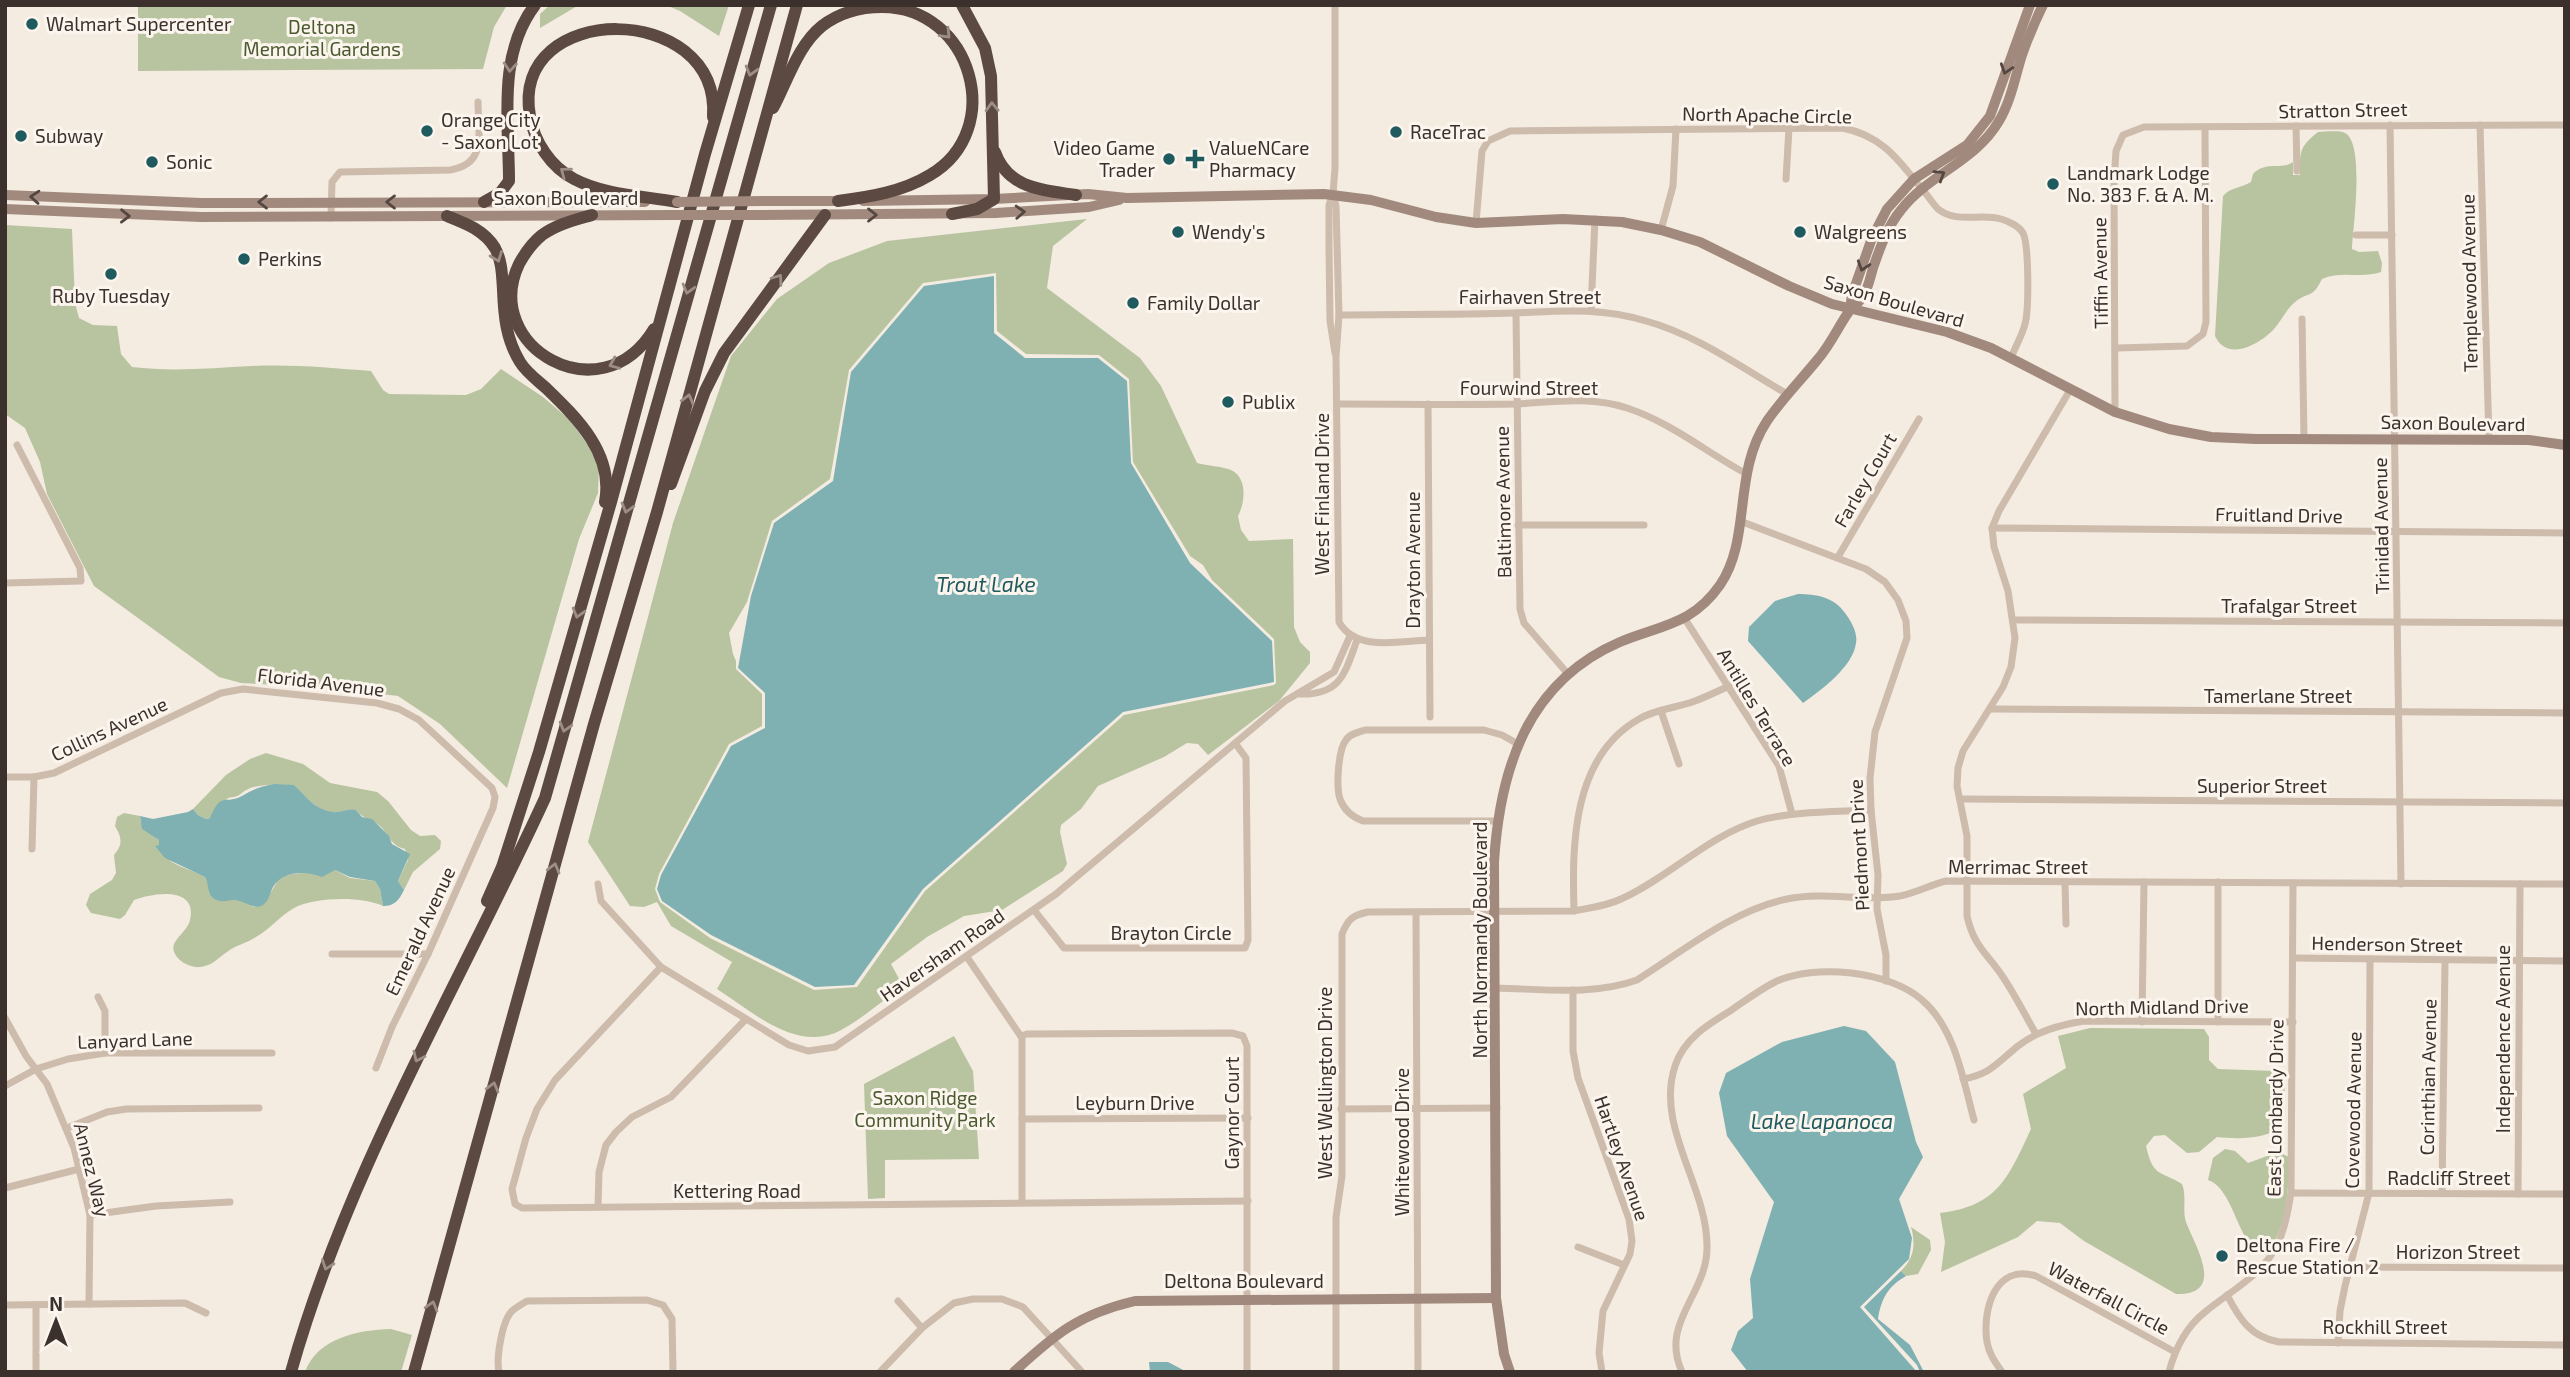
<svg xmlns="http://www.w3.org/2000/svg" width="2570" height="1377" viewBox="0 0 2570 1377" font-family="'Exo 2',sans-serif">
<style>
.green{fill:#b8c4a0;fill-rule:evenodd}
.water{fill:#7fb0b2}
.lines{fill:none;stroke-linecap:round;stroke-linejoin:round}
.street{stroke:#cdbbac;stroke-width:7}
.secondary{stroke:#a18a7d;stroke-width:10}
.highway{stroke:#5c4a42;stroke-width:12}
.secondary-bridge{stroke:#a18a7d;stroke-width:10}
.oneway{stroke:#9c8e87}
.oneway2{stroke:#544640}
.poi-dot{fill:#1f5a5e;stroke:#fbf5ee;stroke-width:2.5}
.labels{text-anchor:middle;stroke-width:6;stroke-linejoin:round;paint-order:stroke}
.poi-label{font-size:19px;fill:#3b302b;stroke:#fbf5ee;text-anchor:start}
.park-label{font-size:19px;fill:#4a5a2e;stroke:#fbf5ee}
.street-label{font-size:19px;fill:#3b302b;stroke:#fbf5ee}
.water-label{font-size:21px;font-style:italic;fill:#1f5a5e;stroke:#fbf5ee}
</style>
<rect width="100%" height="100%" fill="#f4ebe1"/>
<g class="green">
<polygon points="138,5 507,5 494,27 483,69 138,71"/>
<polygon points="550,5 579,5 540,28 540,14"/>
<polygon points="666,5 729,5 719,36 680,11"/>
<path d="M2318,132C2325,132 2338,130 2345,133C2365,143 2353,228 2352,249L2359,252L2378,251L2382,263L2381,272C2361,279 2342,270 2322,279C2312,300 2307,291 2294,303C2286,310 2281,321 2274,329C2259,345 2227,362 2215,336L2223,196C2231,187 2241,188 2251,182L2253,174C2267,160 2280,171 2293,162V175H2300C2300,152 2299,147 2318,132Z"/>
<path d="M1087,219L1053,246L1047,288L1140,358L1161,386L1197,463C1208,466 1221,466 1231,470C1248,478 1245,503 1238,516L1241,530L1249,541L1293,539L1294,627L1300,642L1310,652V663L1279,701L1208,755L1198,744L1187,743L1164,757L1098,786L1081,809L1061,825L1060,832L1067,864L1063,871L1002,910L964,916L927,937L891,964L903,986C885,999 854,1025 835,1033C793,1050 750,1010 717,989L732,962L671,926L657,902L644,907L630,906L588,842L673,523L731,356L777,299L829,263L887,241ZM996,273L997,331L1026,354L1099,355L1129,379L1133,462L1190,556L1203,565L1212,580L1274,639L1276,683L1274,685L1124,715L925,891L857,987L814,990L710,938L660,902L655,889L659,874L729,744L762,726V694L736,669V661L733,654L729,633L747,602L772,521L830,479L849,370L923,283Z"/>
<path d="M5,225L72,229L75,303L79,318L93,325L117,326L121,354L132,367C172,372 212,368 252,366C291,364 332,368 371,371L383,390L389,394L466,395L481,389L501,369L543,397L570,420L588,445L599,466L598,493L579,539L507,788L440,724L398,696L332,688L241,683L219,677L94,586L47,494L40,462L25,428L5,414Z"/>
<path d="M266,753L303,764L330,783L377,792L388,801L411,830L420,836L435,835L441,841L440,849L413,872L404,890L398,881L408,860L405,849C391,846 390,836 380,826C372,819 363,819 356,810C349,809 345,811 339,812C318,814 305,796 294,785C279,785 262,783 248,789C238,794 243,796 228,798L210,818L206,819L198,815L193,809L226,775L250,759Z"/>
<path d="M124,813L140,816C141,831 149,832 159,840C161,865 185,866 205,877L208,882L210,893L244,901L254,907L270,894L279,878L291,874L335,870L350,878L375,881L380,889L383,906C362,896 315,897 294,908C280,916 270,929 256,937C247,943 236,945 227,952C218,958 212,966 200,967C194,968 184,964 180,960C162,943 186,936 190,920C198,885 152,893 134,900L125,915L120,919L91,913L86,905L90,894L112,880L116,873L114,855C123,844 122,838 115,826L117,817Z"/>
<path d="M2090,1028L2204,1029L2209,1037V1060L2218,1069L2276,1071L2285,1082L2283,1125C2267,1140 2237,1139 2217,1137L2199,1152L2187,1153L2165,1135L2154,1136L2146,1146C2153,1177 2159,1170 2182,1184C2187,1196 2182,1210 2186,1222C2195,1246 2227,1295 2176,1294L2084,1241L2060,1223L2037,1221L2018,1237L1941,1272L1945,1242L1940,1213C1998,1206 2008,1178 2031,1129L2023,1094L2066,1068L2058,1036Z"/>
<polygon points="954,1036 973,1071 979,1159 885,1160 885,1198 868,1199 864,1084"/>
<path d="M2225,1149L2235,1151L2248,1163L2278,1152L2289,1157C2288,1191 2288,1228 2265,1255C2238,1249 2235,1189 2208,1180L2213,1158Z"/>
<path d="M1911,1227L1930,1240L1931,1250L1918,1274L1906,1276L1901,1271C1914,1258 1916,1245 1911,1227Z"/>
<path d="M391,1329L412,1335L401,1372H305C317,1338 358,1330 391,1329Z"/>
</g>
<g class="water">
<polygon points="994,276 994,333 1025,358 1098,358 1127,381 1131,463 1190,563 1272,641 1274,682 1123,712 923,889 854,985 815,987 711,935 662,901 657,889 661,875 731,746 765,728 765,693 738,668 751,596 774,523 833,481 851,372 924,286"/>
<path d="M1798,594C1816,594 1834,597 1845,613C1851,621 1858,633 1856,643C1853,667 1821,690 1803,703L1748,641L1749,627L1775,601Z"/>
<path d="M274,784L294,785C306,796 313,809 333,812C341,813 347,808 356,810L362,817L372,819L389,836L392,844L410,854L398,881L404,890C399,900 395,906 383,906L380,889L375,881L350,877L335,870L322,877C306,871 283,870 273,887C270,893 269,901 263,905C254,911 243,899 233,900C225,901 218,903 212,897C207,892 209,883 205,877L165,858L155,846L159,845V840L142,829L140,816L153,819L188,812L193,809L198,815L206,819L210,818C221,791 225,805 242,796C254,789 259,787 274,784Z"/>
<polygon points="1844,1026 1866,1031 1895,1062 1916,1142 1923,1157 1899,1199 1912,1238 1909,1259 1860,1307 1917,1372 1748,1372 1731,1350 1738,1331 1753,1318 1750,1279 1774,1202 1727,1136 1719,1093 1726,1073 1782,1042"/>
<path d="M1901,1271L1906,1276C1888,1286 1881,1299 1878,1319L1910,1345L1924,1372H1920L1917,1365L1864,1307Z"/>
<polygon points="1149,1362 1168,1362 1187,1372 1150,1372"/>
</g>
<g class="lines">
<g class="street">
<polyline points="1335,5 1335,168 1333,194 1329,205 1329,248 1330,321 1335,353"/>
<polyline points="2390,125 2401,884"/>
<polyline points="2480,125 2489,440"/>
<polyline points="2296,126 2297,171"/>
<polyline points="1786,179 1789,128"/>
<path d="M1333,194L1336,206L1339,315L1336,357L1339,622C1356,652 1399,641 1429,640"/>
<path d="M331,218L332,182L340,172L450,170C488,164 478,132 478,102"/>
<path d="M1476,223L1482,151L1488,141L1510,131L1842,128C1881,135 1898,159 1921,188C1927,194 1932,203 1938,209C1957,224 1980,213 2001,219C2008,221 2019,226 2023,233C2029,245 2029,310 2025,324C2022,336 2015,347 2011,358"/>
<polyline points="1661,230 1673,186 1676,129"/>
<polyline points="2356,235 2392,235"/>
<polyline points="1591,310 1595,219"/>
<polyline points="1516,313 1520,609 1524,623 1568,674"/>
<path d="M1339,315C1397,314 1456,315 1514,313C1562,311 1599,307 1646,321C1697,335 1742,368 1787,394"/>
<polyline points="2302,319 2304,439"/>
<polyline points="2117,348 2187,346 2203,334 2206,322 2205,128"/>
<path d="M1338,404C1397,404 1457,405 1516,404C1554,402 1590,396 1627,408C1670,422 1706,452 1745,473"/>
<polyline points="1428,404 1430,717"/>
<polyline points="2115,412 2114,183 2116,151 2123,135 2144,127 2565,125"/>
<polyline points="1740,521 1866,569 1885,582 1898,600 1906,621 1907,638 1875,732 1870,778 1871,810 1878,875 1877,909 1886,955 1886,981"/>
<polyline points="1518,525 1644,525"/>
<polyline points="1992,528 2565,533"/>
<polyline points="1838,557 1919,419"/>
<polyline points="5,583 81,581 80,568 17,445"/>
<polyline points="1685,619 1779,766 1792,814"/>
<polyline points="2014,620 2565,623"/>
<path d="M1300,694C1341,695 1345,673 1357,640"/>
<polyline points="1991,709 2565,713"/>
<polyline points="1661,711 1679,764"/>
<polyline points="5,777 34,777 54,773 221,693 243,689 377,703 399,709 419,720 492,788 495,797 493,808 428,954 392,1027 376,1068"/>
<polyline points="1960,799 2565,803"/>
<path d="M1497,821H1363C1352,817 1344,810 1340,799C1336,787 1338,750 1346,740C1350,734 1358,732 1365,730H1484L1502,735L1518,744"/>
<polyline points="32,849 34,777"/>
<polyline points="2065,882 2066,924"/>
<polyline points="598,884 601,901 661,967 789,1045 808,1051 835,1047 1056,894 1285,701 1334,672 1350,636"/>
<polyline points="1034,910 1064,948 1245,948 1248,940 1246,758 1235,743"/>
<path d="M1574,911C1572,845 1572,757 1639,719C1655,709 1677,708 1695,701C1706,697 1718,691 1729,686"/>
<polyline points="1416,912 1418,1372"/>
<polyline points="332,954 428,954"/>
<polyline points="967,957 1022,1038 1022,1202"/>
<polyline points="2293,958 2565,961"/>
<polyline points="661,967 555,1080 537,1109 526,1138 512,1189 515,1204 522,1208 1248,1201"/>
<path d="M1496,988C1543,989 1592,996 1637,980C1683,951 1733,910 1787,899C1825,891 1863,902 1900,896C1916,893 1930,885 1946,881L2565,884"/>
<polyline points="1573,990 1573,1051 1578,1078 1629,1219 1632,1241 1630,1254 1603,1311 1599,1353 1602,1372"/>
<polyline points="98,997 105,1011 105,1053"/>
<polyline points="5,1018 26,1056 47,1084 74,1148 90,1215 89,1304"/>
<polyline points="2142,1022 2144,882"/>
<polyline points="2218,1022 2218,882"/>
<path d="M2036,1034C2025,1015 2015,995 2003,977C1987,953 1974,947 1967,916V836L1957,786L1958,768L1963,751L2003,687L2011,667L2015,638L2008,591L1994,547L1992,528L1999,511L2070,390"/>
<polyline points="1021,1036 1027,1034 1232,1033 1243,1036 1247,1046 1247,1372"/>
<path d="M1963,1079C1991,1074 1997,1063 2018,1046C2037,1031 2060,1025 2084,1021L2293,1022"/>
<polyline points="5,1086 36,1069 68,1059 105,1053 272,1053"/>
<polyline points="1341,1109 1497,1108"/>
<polyline points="1022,1119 1248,1118"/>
<polyline points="67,1128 107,1112 126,1109 259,1108"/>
<polyline points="5,1188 79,1169"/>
<polyline points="2291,1193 2565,1194"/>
<polyline points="2442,1193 2445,961"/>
<polyline points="2518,1194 2520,884"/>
<polyline points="598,1207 599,1172 606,1145 616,1132 632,1117 671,1097 745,1020"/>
<polyline points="90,1215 156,1206 230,1202"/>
<polyline points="1578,1247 1624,1265"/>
<polyline points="2351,1267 2565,1268"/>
<path d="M2227,1295C2240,1320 2251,1337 2279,1342L2565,1345"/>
<polyline points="898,1301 922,1328"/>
<polyline points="5,1305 185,1303 206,1313"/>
<polyline points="36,1305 36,1372"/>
<polyline points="2338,1343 2340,1311 2345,1286 2369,1193 2370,959"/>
<path d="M499,1372C496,1358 502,1321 512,1311C516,1307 522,1304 527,1301L647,1300L663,1305L672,1319L673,1372"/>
<polyline points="880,1372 922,1328 954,1303 973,1299 1002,1299 1023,1307 1082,1372"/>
<path d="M1336,1372V1217L1342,1176V934C1348,919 1353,915 1368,912L1574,911C1589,908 1607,906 1621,899C1668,878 1708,836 1757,821C1793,811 1833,812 1871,810"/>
<path d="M1682,1372C1659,1322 1708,1294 1707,1246C1707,1185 1655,1127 1675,1066C1684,1039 1707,1025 1730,1011C1745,1001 1759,990 1775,982C1814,963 1890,971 1922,1000C1955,1028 1963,1079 1974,1120"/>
<path d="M2002,1372C1995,1362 1989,1354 1987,1342C1982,1310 1995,1263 2036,1276L2175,1352"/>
<path d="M2169,1372C2175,1349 2186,1327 2205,1312C2230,1291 2262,1276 2277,1245C2285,1229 2288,1211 2291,1193L2293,883"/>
</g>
<g class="secondary">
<polyline points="5,195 201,203 645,202"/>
<polyline points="765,201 845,201"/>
<polyline points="863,201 994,199 1088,194 1127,198 1324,194 1371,200 1436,217 1476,223 1563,219 1622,222 1661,230 1700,242 1789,286 1832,304 1947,332 1991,348 2115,412 2169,429 2211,437 2256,439 2529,440 2565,445"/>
<polyline points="5,209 201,217 674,215"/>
<polyline points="754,215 996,213 1089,207 1119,200"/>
<polyline points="1850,309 1852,295 1872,238 1887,209 1914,179 1967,145 1990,116 2030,5"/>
<path d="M1014,1372C1055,1334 1079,1314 1135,1301L1496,1298"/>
<path d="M1510,1372L1504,1354L1496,1298L1494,862C1500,769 1527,682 1620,642C1661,625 1692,625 1720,585C1752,538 1732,474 1767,421C1782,399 1801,380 1818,359C1831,344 1839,325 1850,310C1854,305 1859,303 1862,298C1868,290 1870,278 1873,268C1880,248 1887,227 1901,210C1929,174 1975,162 1999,121C2011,101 2015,77 2022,55C2028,38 2035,21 2043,5"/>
</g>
<g class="highway">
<path d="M773,108C787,82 798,45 822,26C839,13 861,7 882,7C972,7 1007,130 930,175C902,192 869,197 838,201"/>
<path d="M995,152C1008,189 1043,190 1076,195"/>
<path d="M484,202L500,193L509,181C509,122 497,55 535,5"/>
<path d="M677,202C644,196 604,195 574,179C551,167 534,142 530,116C509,0 721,0 713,117"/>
<polyline points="952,214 977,209 994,199 991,76 985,48 962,5"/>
<path d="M592,215C575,220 557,224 542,235C532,243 525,253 519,264C480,346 601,417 654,329"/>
<path d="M447,216C465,223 484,230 495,248C502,261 502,275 503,290C504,316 506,339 520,362C526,372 537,380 546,388C578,419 614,454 605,502"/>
<polyline points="671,484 705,391 724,353 825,215"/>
<polyline points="487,901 502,867 539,752 611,502 705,154 749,5"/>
<path d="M291,1372C348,1169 458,988 545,798L771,5"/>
<polyline points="414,1372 594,724 657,512 797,5"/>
</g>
<g class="secondary-bridge">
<polyline points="677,202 765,201"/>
<polyline points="674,215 754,215"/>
</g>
</g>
<defs><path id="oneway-chevron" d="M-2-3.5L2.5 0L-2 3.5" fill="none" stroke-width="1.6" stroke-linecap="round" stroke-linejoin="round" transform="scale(1.75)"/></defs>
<g class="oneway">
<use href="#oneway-chevron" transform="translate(946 34) rotate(46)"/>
<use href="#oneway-chevron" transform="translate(510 67) rotate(95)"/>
<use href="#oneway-chevron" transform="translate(751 71) rotate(106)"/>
<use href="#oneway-chevron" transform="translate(992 107) rotate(-92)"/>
<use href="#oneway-chevron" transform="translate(565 172) rotate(-143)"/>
<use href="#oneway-chevron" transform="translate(497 257) rotate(69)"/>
<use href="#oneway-chevron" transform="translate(778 279) rotate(-54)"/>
<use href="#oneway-chevron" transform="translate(688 289) rotate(106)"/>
<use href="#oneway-chevron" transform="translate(614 364) rotate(157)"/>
<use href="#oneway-chevron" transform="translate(688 399) rotate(-75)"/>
<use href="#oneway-chevron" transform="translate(627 508) rotate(106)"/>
<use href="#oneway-chevron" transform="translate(578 613) rotate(106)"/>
<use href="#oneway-chevron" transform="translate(565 727) rotate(106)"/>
<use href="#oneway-chevron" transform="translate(554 868) rotate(-75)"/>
<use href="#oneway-chevron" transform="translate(418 1057) rotate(115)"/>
<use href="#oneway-chevron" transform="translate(493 1087) rotate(-75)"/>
<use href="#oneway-chevron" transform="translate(327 1265) rotate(110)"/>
<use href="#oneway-chevron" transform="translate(432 1306) rotate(-74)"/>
</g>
<g class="oneway2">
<use href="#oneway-chevron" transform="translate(2006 69) rotate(108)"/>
<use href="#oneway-chevron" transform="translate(1940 175) rotate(-32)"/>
<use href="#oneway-chevron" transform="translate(35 197) rotate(-176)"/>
<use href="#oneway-chevron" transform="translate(263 202) rotate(180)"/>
<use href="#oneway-chevron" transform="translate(391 202) rotate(-180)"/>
<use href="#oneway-chevron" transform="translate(1020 212) rotate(-3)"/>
<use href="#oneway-chevron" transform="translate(872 215)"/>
<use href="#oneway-chevron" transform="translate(125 216) rotate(1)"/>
<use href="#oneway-chevron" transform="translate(1863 266) rotate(108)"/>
</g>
<g class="poi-dot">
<circle cx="32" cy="24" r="7"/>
<circle cx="427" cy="131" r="7"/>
<circle cx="1396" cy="132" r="7"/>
<circle cx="21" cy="136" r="7"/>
<circle cx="1169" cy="159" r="7"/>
<path d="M1191.5 148.5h7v7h7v7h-7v7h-7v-7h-7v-7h7z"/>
<circle cx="152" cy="162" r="7"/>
<circle cx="2053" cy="184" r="7"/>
<circle cx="1178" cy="232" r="7"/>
<circle cx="1800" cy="232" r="7"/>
<circle cx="244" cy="259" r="7"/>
<circle cx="111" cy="274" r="7"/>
<circle cx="1133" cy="303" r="7"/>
<circle cx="1228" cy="402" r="7"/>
<circle cx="2222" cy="1256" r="7"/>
</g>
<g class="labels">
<g class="poi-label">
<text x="46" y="31">Walmart Supercenter</text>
<text x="441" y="127">Orange City<tspan x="441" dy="22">- Saxon Lot</tspan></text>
<text x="1410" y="139">RaceTrac</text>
<text x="35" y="143">Subway</text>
<text x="1155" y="155" text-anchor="end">Video Game<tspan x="1155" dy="22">Trader</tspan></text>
<text x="1209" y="155">ValueNCare<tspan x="1209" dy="22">Pharmacy</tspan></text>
<text x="166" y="169">Sonic</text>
<text x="2067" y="180">Landmark Lodge<tspan x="2067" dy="22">No. 383 F. &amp; A. M.</tspan></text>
<text x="1192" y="239">Wendy's</text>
<text x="1814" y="239">Walgreens</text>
<text x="258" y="266">Perkins</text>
<text x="111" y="303" text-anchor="middle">Ruby Tuesday</text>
<text x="1147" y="310">Family Dollar</text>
<text x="1242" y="409">Publix</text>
<text x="2236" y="1252">Deltona Fire /<tspan x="2236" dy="22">Rescue Station 2</tspan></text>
</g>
<g class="park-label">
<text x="322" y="34">Deltona<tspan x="322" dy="22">Memorial Gardens</tspan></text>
<text x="925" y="1105">Saxon Ridge<tspan x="925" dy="22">Community Park</tspan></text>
</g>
<g class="street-label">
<text transform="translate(2343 110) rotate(-1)" y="7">Stratton Street</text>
<text transform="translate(1767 115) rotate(1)" y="7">North Apache Circle</text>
<text x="566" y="205">Saxon Boulevard</text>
<text transform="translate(2100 273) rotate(-91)" y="7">Tiffin Avenue</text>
<text transform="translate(2469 283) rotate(-91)" y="7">Templewood Avenue</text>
<text x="1530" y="304">Fairhaven Street</text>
<text transform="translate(1894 301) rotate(16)" y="7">Saxon Boulevard</text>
<text x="1529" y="395">Fourwind Street</text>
<text transform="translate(2453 423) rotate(1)" y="7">Saxon Boulevard</text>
<text transform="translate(1865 480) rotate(-60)" y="7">Farley Court</text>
<text transform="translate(1322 494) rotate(-90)" y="7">West Finland Drive</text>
<text transform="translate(1503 502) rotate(-91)" y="7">Baltimore Avenue</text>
<text transform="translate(2279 515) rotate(1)" y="7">Fruitland Drive</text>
<text transform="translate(2381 526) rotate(-91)" y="7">Trinidad Avenue</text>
<text transform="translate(1413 560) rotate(-90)" y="7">Drayton Avenue</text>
<text x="2289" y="613">Trafalgar Street</text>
<text transform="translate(321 682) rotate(7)" y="7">Florida Avenue</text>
<text x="2278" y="703">Tamerlane Street</text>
<text transform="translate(1757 707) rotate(59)" y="7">Antilles Terrace</text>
<text transform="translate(109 729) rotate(-25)" y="7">Collins Avenue</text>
<text x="2262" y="793">Superior Street</text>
<text transform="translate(1859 845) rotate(-93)" y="7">Piedmont Drive</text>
<text x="2018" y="874">Merrimac Street</text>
<text transform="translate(420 931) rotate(-65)" y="7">Emerald Avenue</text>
<text x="1171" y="940">Brayton Circle</text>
<text transform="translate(1480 940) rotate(-90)" y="7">North Normandy Boulevard</text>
<text transform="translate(2387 944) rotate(1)" y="7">Henderson Street</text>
<text transform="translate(942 955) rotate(-35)" y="7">Haversham Road</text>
<text transform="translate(2162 1007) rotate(-1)" y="7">North Midland Drive</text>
<text transform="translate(2503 1039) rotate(-90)" y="7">Independence Avenue</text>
<text transform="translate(135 1040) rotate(-2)" y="7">Lanyard Lane</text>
<text transform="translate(2428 1077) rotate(-89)" y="7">Corinthian Avenue</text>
<text transform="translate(1325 1083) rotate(-90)" y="7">West Wellington Drive</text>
<text x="1135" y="1110">Leyburn Drive</text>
<text transform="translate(2275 1108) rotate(-89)" y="7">East Lombardy Drive</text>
<text transform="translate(2353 1110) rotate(-89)" y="7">Covewood Avenue</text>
<text transform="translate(1232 1113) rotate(-90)" y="7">Gaynor Court</text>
<text transform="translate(1402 1142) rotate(-90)" y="7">Whitewood Drive</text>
<text transform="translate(1622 1158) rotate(71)" y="7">Hartley Avenue</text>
<text transform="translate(92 1170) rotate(76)" y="7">Annez Way</text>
<text x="2449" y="1185">Radcliff Street</text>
<text x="737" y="1198">Kettering Road</text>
<text x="2458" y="1259">Horizon Street</text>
<text x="1244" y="1288">Deltona Boulevard</text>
<text transform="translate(2109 1298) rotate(28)" y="7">Waterfall Circle</text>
<text x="2385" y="1334">Rockhill Street</text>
</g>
<g class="water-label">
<text x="986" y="592">Trout Lake</text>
<text x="1822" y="1129">Lake Lapanoca</text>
</g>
</g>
<rect width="2570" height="1377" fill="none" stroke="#3b302b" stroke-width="14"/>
<g transform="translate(56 1321)" stroke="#fbf5ee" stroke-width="5" paint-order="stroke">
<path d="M0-5L12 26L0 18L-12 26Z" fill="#3b302b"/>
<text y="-10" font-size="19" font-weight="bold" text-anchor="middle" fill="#3b302b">N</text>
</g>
</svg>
